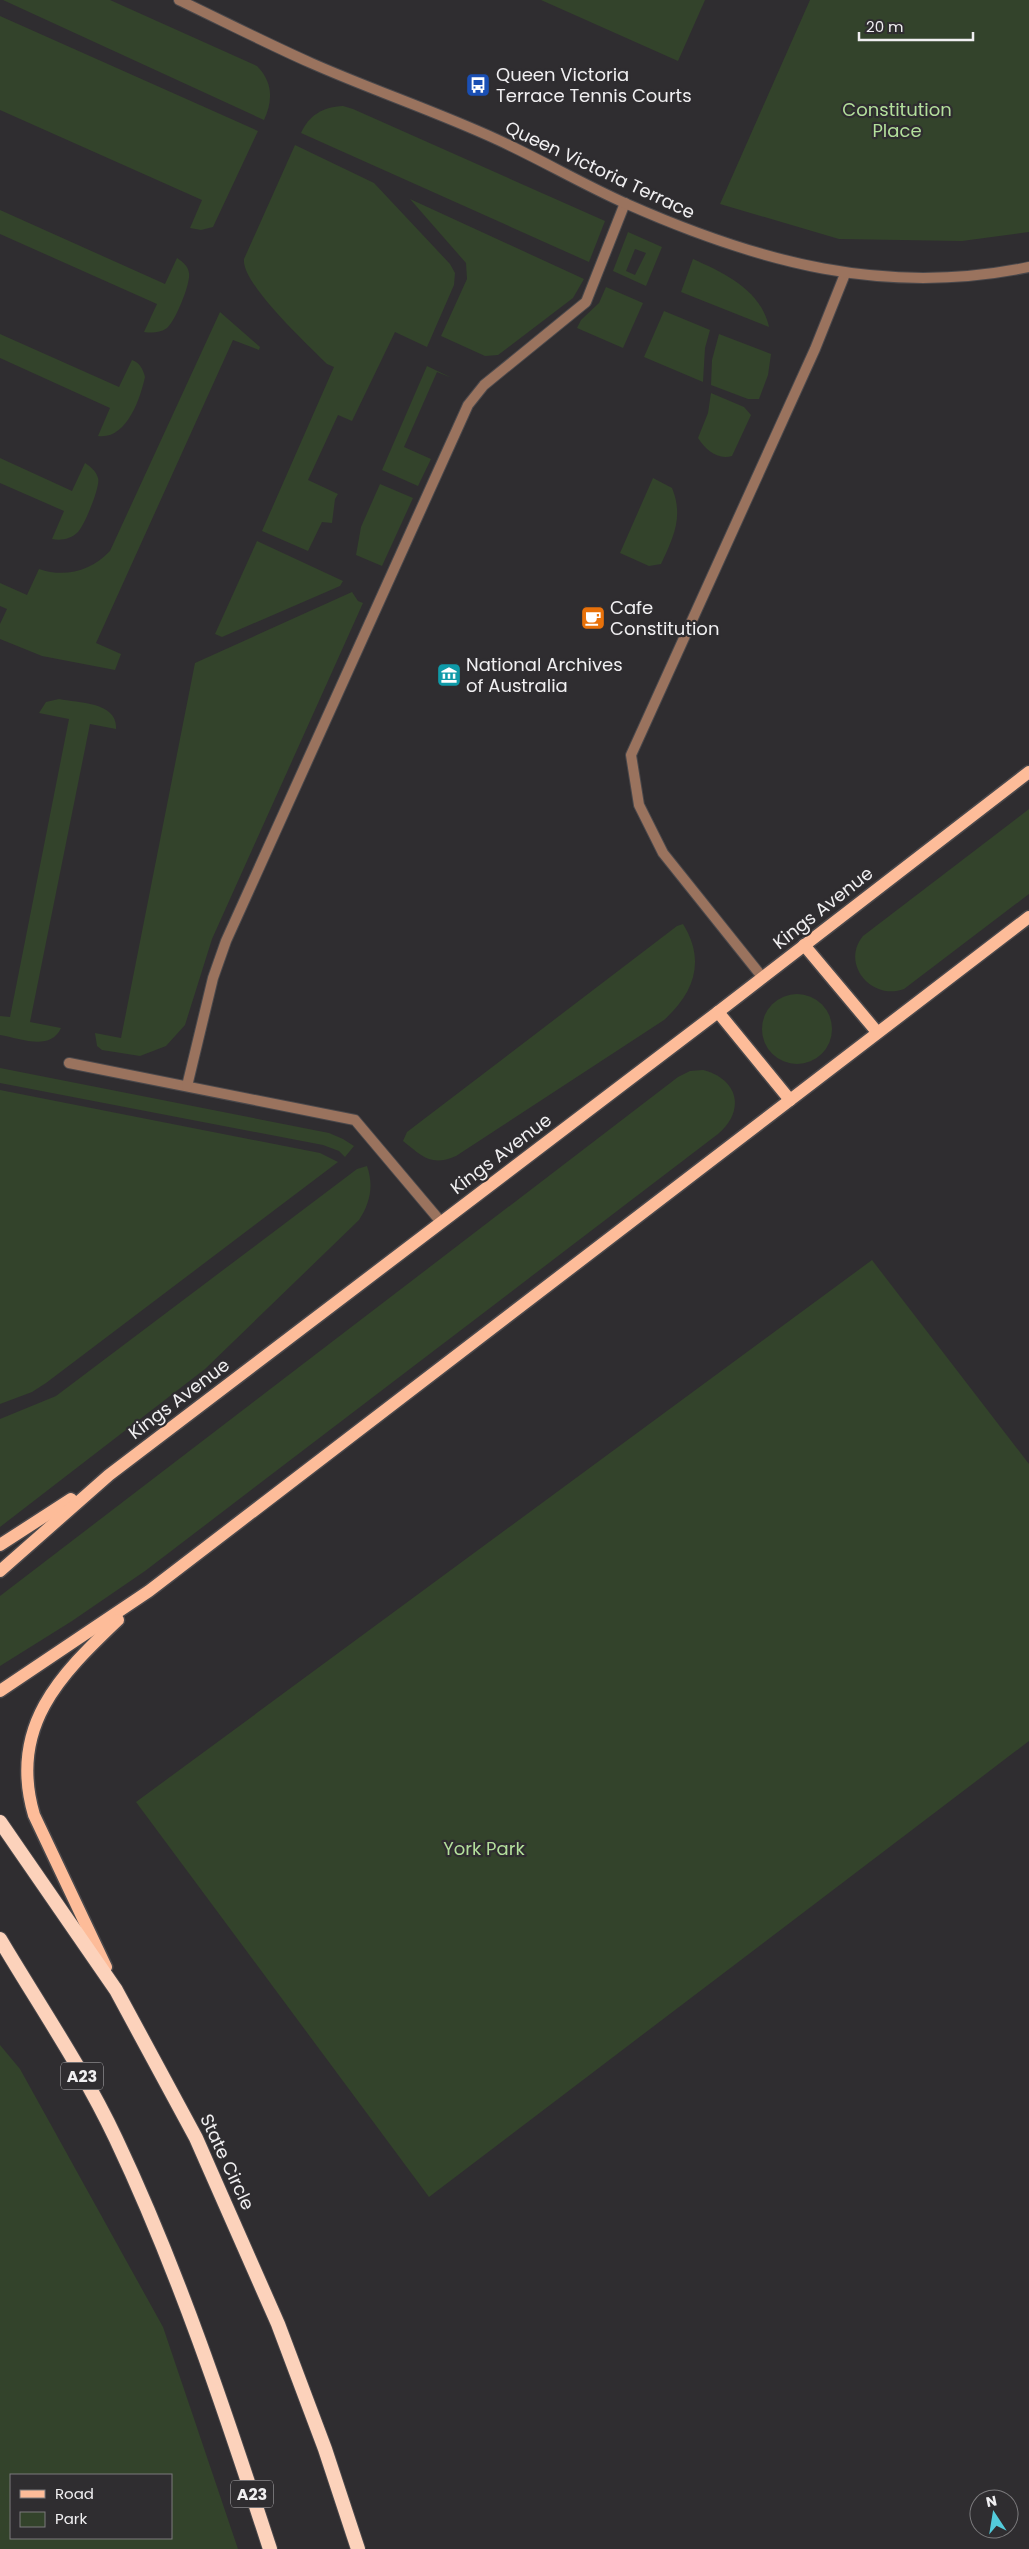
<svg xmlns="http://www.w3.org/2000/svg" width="1029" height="2549" viewBox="0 0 1029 2549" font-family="Poppins,sans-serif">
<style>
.green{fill:#33432b;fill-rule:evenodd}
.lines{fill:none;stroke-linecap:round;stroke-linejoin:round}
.service-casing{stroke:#4a484b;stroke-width:12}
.minor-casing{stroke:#4a484b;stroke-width:12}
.primary-casing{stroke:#4a484b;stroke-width:15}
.trunk-casing{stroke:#4a484b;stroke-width:16}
.service{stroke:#9a735e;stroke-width:10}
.minor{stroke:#9a735e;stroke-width:10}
.primary{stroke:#fdbc99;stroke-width:12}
.trunk{stroke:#fcd2bb;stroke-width:14}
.labels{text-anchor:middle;stroke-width:4.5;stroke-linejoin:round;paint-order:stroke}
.shield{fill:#2f2d30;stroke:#b6b5b7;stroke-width:1}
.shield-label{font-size:16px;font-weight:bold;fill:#f0eff1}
.poi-label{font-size:18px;fill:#f0eff1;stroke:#2f2d30;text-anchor:start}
.park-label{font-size:18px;fill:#b3df9c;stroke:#2f2d30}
.street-label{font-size:18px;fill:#f0eff1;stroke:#2f2d30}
</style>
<rect width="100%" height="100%" fill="#2f2d30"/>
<g class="green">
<path d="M3,0H110L257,66C273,82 273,101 264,120Z"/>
<polygon points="541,0 705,0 678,61"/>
<polygon points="810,0 1029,0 1029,232 962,241 839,239 720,204"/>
<polygon points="0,16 258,131 213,227 201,230 190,228 202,200 0,110"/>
<path d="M343,106L353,109L605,221L589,262L301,133C309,115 323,107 343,106Z"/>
<path d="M295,145L374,183L450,264L455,273L454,285L427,347L395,332L352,421L338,415L308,480L338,494L335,499L332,523L322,522L308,551L262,531L334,367L327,364C308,345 241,283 244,259Z"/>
<polygon points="410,199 584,279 573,298 498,355 485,356 441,336 467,279 466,263"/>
<path d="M0,210L165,284L177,258C183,262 188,266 189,273C191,283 175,322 167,328C160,333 152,333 144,332L157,304L0,234Z"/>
<path d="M628,232L662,247L646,286L613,271ZM635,249L646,253L635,275L626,271Z"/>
<path d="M693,259C724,273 761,290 769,327L681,292Z"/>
<polygon points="606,287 643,303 623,348 577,328 581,320 599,303"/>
<polygon points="664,311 710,330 705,348 703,382 644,357"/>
<path d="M220,312L260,347L259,350L233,340L96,643L121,654L115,670L42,656L0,639V624L7,609L0,606V583L27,595L39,569C65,578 91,571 110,551Z"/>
<path d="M0,334L119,387L132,360C140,363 143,369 145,377C140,400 126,440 98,436L110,408L0,358Z"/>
<polygon points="719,334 771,354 768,375 759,399 748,399 711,385 712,360"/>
<polygon points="427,366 452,378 437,372 404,447 431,459 418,486 382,470"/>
<path d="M711,393L744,407L751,415L732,456C717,460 706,450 698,438L708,413Z"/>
<path d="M0,458L72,491L85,463C91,467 96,471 98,478C101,486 84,526 78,532C71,539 61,541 52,539L64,511L0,483Z"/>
<path d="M653,478L672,488C684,517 673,538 661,564L649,566L620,553Z"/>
<polygon points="380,484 413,498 382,566 356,555 361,527"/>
<polygon points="257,541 343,581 340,586 222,637 215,634"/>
<polygon points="352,592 358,601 363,603 212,939 185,1025 166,1046 140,1056 102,1050 97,1046 95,1033 121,1038 195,663"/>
<path d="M59,699C79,703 118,702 116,729L90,724L30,1022L61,1028C50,1052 20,1038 0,1035V1016L10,1017L69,719L39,713L46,702Z"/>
<path d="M1029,809V894L904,989C872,1001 840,964 863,936Z"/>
<path d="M683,924C706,961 694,993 664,1020L456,1156C431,1167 422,1156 403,1141L407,1132L677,926Z"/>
<circle cx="797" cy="1029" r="35"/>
<polygon points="0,1068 329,1133 343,1139 354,1146 345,1157 339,1151 323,1145 0,1083"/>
<path d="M703,1070C738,1079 746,1110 718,1134L145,1571L72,1621L0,1666V1596L678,1077L690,1071Z"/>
<polygon points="0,1090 320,1153 338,1162 46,1383 32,1392 0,1404"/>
<path d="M367,1166C374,1186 370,1203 359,1220L205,1369L0,1527V1419L56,1396L357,1169Z"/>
<polygon points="872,1260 1029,1464 1029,1741 429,2197 136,1802"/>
<path d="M0,2045L20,2069L163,2327L238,2549H0ZM171,2475V2538H11V2475Z"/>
</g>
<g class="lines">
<defs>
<g id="service">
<polyline points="763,978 663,853 639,805 631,755 815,349 845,274"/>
<polyline points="69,1063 355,1120 441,1222"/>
<polyline points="187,1086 213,978 226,941 468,405 484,385 586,302 625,203"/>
</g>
<path id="minor" d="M179,0C223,21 266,43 311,63C372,90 435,111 496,139C540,159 582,184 627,204C758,262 885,297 1029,267"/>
<g id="primary">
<polyline points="804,945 877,1032"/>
<polyline points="718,1012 790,1100"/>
<polyline points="0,1545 71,1499"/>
<polyline points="0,1571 109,1475 718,1012 1029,772"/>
<polyline points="0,1691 149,1591 1029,917"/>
<path d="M106,1967L34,1815C8,1727 60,1675 118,1620"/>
</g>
<g id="trunk">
<polyline points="0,1822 116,1990 196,2138 278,2324 325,2449 358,2549"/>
<path d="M0,1939C39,2005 83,2069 116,2139C178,2270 225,2411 270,2549"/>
</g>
</defs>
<use href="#service" class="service-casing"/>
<use href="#minor" class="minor-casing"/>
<use href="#primary" class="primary-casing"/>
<use href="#trunk" class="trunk-casing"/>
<use href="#service" class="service"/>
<use href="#minor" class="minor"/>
<use href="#primary" class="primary"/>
<use href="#trunk" class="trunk"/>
</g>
<defs>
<symbol id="bus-square" viewBox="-11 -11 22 22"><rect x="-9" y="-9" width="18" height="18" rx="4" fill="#1a4fb4" stroke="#2f2d30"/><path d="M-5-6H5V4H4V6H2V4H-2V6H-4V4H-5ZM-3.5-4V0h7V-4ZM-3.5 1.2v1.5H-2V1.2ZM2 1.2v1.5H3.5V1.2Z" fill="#fff"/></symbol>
<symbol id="cafe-square" viewBox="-11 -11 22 22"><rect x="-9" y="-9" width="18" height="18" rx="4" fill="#e8710a" stroke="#2f2d30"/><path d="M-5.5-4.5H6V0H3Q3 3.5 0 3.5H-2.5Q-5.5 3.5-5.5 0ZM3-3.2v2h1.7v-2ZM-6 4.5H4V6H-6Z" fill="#fff"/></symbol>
<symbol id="museum-square" viewBox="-11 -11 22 22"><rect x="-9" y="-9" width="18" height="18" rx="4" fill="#0f9aa8" stroke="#2f2d30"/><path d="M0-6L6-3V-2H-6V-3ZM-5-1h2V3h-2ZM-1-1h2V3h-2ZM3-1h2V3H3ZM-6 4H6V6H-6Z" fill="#fff"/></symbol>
</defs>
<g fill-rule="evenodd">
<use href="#bus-square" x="464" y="71" width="28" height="28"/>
<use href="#cafe-square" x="579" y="604" width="28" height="28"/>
<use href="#museum-square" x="435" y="661" width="28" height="28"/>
</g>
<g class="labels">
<g class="shield">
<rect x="61" y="2062.5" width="42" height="27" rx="4"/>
<rect x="231" y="2480.5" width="42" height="27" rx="4"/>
</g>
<g class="shield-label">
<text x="82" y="2082">A23</text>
<text x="252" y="2500">A23</text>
</g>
<g class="poi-label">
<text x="496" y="81">Queen Victoria<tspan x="496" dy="21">Terrace Tennis Courts</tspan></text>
<text x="610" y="614">Cafe<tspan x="610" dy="21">Constitution</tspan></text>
<text x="466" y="671">National Archives<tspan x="466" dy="21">of Australia</tspan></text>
</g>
<g class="park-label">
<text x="897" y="116">Constitution<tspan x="897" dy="21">Place</tspan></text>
<text x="484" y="1855">York Park</text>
</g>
<g class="street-label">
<text transform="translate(600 170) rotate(25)" y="6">Queen Victoria Terrace</text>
<text transform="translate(823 908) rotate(-38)" y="6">Kings Avenue</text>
<text transform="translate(501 1154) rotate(-37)" y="6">Kings Avenue</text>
<text transform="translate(179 1399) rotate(-37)" y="6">Kings Avenue</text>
<text transform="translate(227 2162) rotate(65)" y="6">State Circle</text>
</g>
</g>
<rect x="10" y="2474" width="162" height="65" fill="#2f2d30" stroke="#7c7b7d"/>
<rect x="20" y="2490" width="25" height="8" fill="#fdbc99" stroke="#7c7b7d"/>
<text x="55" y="2499" font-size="15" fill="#f0eff1">Road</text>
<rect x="20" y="2512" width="25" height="15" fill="#33432b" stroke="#7c7b7d"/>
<text x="55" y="2524" font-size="15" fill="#f0eff1">Park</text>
<g transform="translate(994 2514) rotate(348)"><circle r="24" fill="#2f2d30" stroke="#7c7b7d"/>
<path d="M0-4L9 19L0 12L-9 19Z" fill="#53cbdb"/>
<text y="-8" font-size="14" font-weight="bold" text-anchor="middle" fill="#f0eff1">N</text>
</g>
<path d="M859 32v8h114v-8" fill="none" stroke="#f0eff1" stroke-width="2.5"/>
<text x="866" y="32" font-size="15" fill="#f0eff1" stroke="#2f2d30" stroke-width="4" paint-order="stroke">20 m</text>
</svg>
